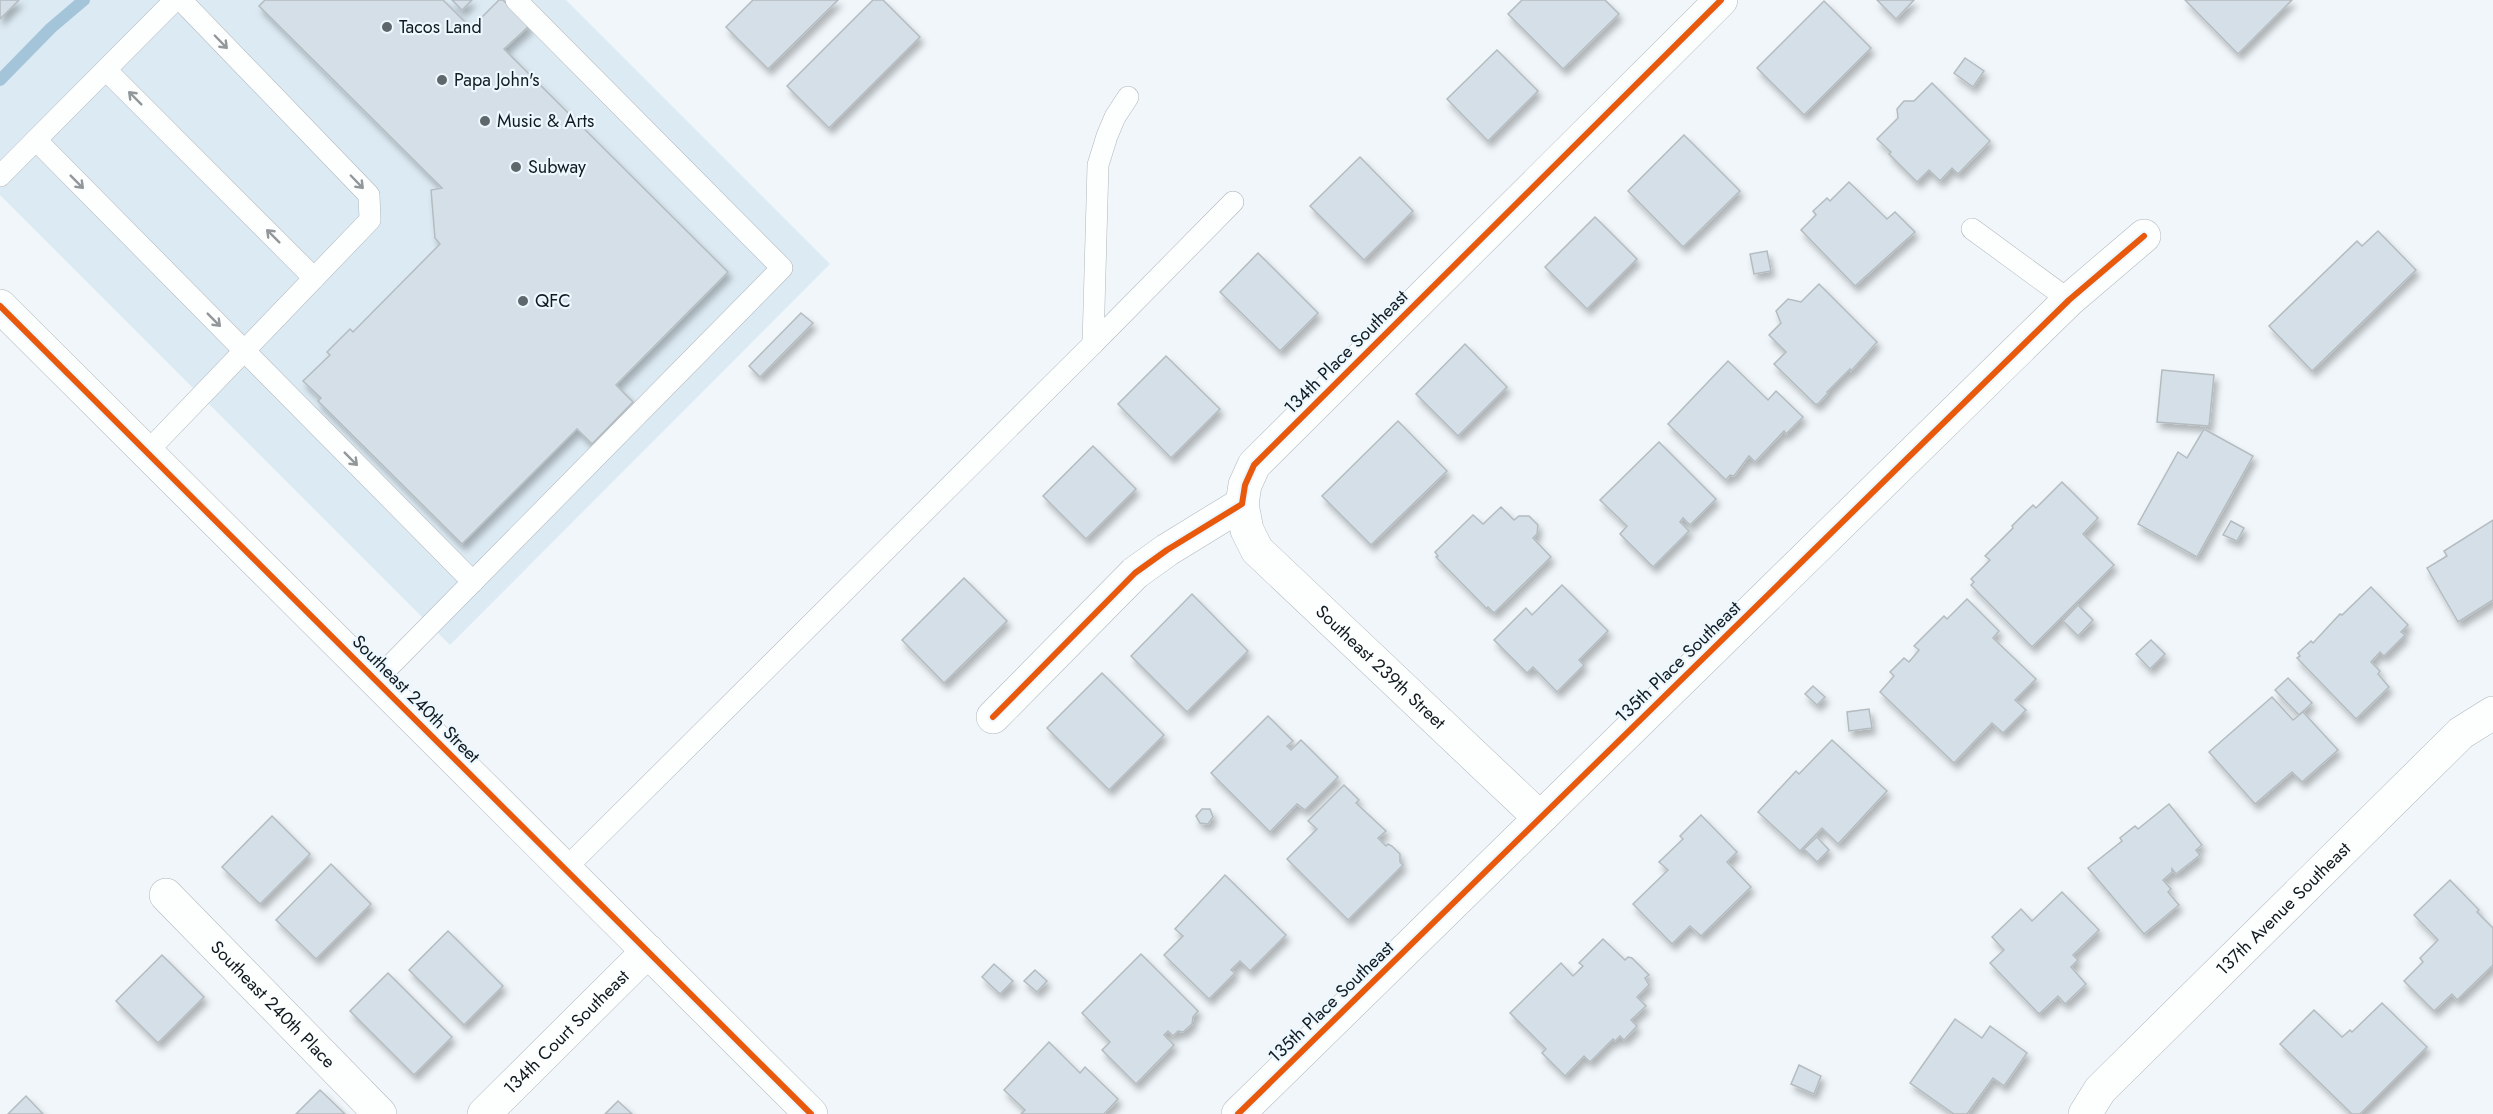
<svg xmlns="http://www.w3.org/2000/svg" width="2493" height="1114" viewBox="0 0 2493 1114" font-family="Jost,sans-serif">
<style>
.built{fill:#dceaf3}
.lines{fill:none;stroke-linecap:round;stroke-linejoin:round}
.stream{stroke:#a4c5d9;stroke-width:12}
.building{fill:#d4dfe7;stroke:#b4bcc0;stroke-width:1.5;filter:url(#shadow)}
.lane-casing{stroke:#b0b7bc;stroke-width:22}
.street-casing{stroke:#b0b7bc;stroke-width:34}
.secondary-casing{stroke:#b0b7bc;stroke-width:34}
.lane{stroke:#fdfefe;stroke-width:21}
.street{stroke:#fdfefe;stroke-width:33}
.secondary{stroke:#fdfefe;stroke-width:33}
.cycleway-casing{stroke:#ecf7fe;stroke-width:10}
.cycleway{stroke:#e8590c;stroke-width:6}
.oneway{stroke:#92979a}
.poi-dot{fill:#5e676c;stroke:#ecf7fe;stroke-width:2}
.labels{text-anchor:middle;stroke-width:4.5;stroke-linejoin:round;paint-order:stroke}
.poi-label{font-size:18px;fill:#101a20;stroke:#ecf7fe;text-anchor:start}
.street-label{font-size:18px;fill:#101a20;stroke:#ecf7fe}
</style>
<defs>
<filter id="shadow"><feDropShadow dx="3.5" dy="6" stdDeviation="3" flood-color="#0004"/></filter>
</defs>
<rect width="100%" height="100%" fill="#f0f6fa"/>
<polygon class="built" points="0,0 566,0 830,264 450,645 0,195"/>
<g class="lines">
<polyline class="stream" points="0,80 51,28 84,0"/>
</g>
<g class="building">
<polygon points="0,0 19,0 0,19"/>
<polygon points="265,0 443,0 471,28 499,0 503,0 529,26 504,49 728,272 616,385 633,402 592,444 577,429 462,544 318,401 321,398 303,381 330,355 327,352 350,329 353,332 440,244 435,238 431,190 442,188 259,6"/>
<polygon points="452,0 472,0 462,10"/>
<polygon points="753,0 838,0 768,69 726,27"/>
<polygon points="873,0 883,0 920,37 829,128 787,86"/>
<polygon points="1522,0 1605,0 1619,14 1563,69 1508,14"/>
<polygon points="1877,0 1914,0 1896,19"/>
<polygon points="2185,0 2292,0 2238,54"/>
<polygon points="1824,1 1871,48 1804,115 1757,68"/>
<polygon points="1497,50 1538,91 1488,141 1447,99"/>
<polygon points="1965,58 1984,71 1973,87 1954,73"/>
<polygon points="1932,83 1990,141 1958,174 1952,168 1940,181 1929,170 1917,182 1889,154 1891,152 1877,139 1898,118 1897,109 1904,101 1914,101"/>
<polygon points="1684,135 1740,191 1683,247 1628,191"/>
<polygon points="1360,157 1413,211 1364,260 1310,206"/>
<polygon points="1849,182 1887,219 1895,212 1915,232 1855,286 1801,230 1816,215 1813,211 1827,198 1830,201"/>
<polygon points="1595,217 1637,259 1587,309 1545,267"/>
<polygon points="2378,231 2416,270 2312,371 2269,326 2357,241 2362,246"/>
<polygon points="1767,251 1771,271 1754,274 1750,254"/>
<polygon points="1258,253 1318,313 1280,351 1220,292"/>
<polygon points="1819,284 1877,342 1851,371 1850,369 1827,392 1828,393 1818,404 1815,404 1774,364 1786,352 1769,335 1781,323 1776,311 1788,299 1801,302"/>
<polygon points="801,313 813,323 760,377 749,366"/>
<polygon points="1465,344 1507,387 1458,436 1416,394"/>
<polygon points="1166,356 1220,409 1171,458 1118,404"/>
<polygon points="1728,361 1768,400 1776,391 1803,417 1786,434 1784,431 1755,462 1749,456 1734,476 1730,475 1726,480 1668,424"/>
<polygon points="2162,370 2214,375 2209,426 2157,422"/>
<polygon points="1398,421 1447,471 1371,545 1322,496"/>
<polygon points="2204,429 2253,456 2197,557 2138,524 2178,452 2187,458"/>
<polygon points="1659,442 1716,499 1690,525 1683,518 1680,522 1689,531 1653,567 1620,534 1627,526 1600,500"/>
<polygon points="1093,446 1136,489 1086,539 1043,496"/>
<polygon points="2062,482 2098,518 2083,534 2114,565 2032,647 1971,585 1974,582 1971,579 1990,560 1985,556 2013,528 2012,526 2033,505 2036,508"/>
<polygon points="1501,507 1514,520 1519,516 1529,516 1538,525 1537,534 1533,538 1551,557 1494,613 1488,607 1487,609 1436,557 1438,556 1435,552 1473,515 1483,524"/>
<polygon points="2493,520 2493,600 2458,622 2427,568 2447,556 2444,551"/>
<polygon points="2231,521 2244,528 2237,541 2223,535"/>
<polygon points="964,578 1007,621 944,683 902,640"/>
<polygon points="1562,585 1608,631 1579,660 1584,665 1557,692 1533,667 1527,673 1494,640 1526,608 1532,615"/>
<polygon points="2371,587 2408,625 2401,632 2405,635 2384,656 2380,652 2371,662 2380,671 2378,674 2389,687 2356,719 2297,658 2300,656 2298,653 2311,641 2313,643 2340,614 2342,615"/>
<polygon points="1192,594 1248,651 1187,712 1131,656"/>
<polygon points="1967,599 1999,631 1993,638 2036,679 2015,700 2026,710 2003,733 1992,723 1954,763 1880,692 1894,676 1890,672 1904,658 1909,662 1919,650 1914,646 1944,616 1947,619"/>
<polygon points="2078,605 2093,620 2078,636 2063,621"/>
<polygon points="2151,640 2165,654 2150,669 2136,654"/>
<polygon points="1102,673 1164,735 1109,790 1047,728"/>
<polygon points="2288,678 2312,703 2299,715 2275,690"/>
<polygon points="1813,686 1825,697 1817,705 1805,694"/>
<polygon points="2272,697 2293,720 2303,712 2338,750 2302,782 2292,772 2255,804 2209,752"/>
<polygon points="1869,709 1872,728 1849,731 1847,712"/>
<polygon points="1268,716 1293,741 1287,746 1291,750 1301,740 1338,777 1305,810 1297,804 1270,832 1211,773"/>
<polygon points="1832,740 1887,791 1838,844 1822,828 1800,851 1758,812 1796,771 1799,774"/>
<polygon points="1344,785 1359,800 1356,803 1386,831 1378,838 1386,846 1388,844 1392,846 1400,854 1400,862 1403,865 1348,920 1287,859 1317,829 1308,821"/>
<polygon points="2169,804 2202,845 2196,850 2200,855 2176,874 2172,869 2172,872 2163,880 2171,889 2168,892 2179,905 2144,934 2088,868 2122,841 2120,838 2135,826 2138,829"/>
<polygon points="1202,809 1210,809 1213,817 1208,824 1200,823 1196,816"/>
<polygon points="1701,815 1737,852 1727,862 1751,887 1701,936 1690,926 1672,944 1633,904 1668,870 1659,862 1683,839 1680,836"/>
<polygon points="272,816 310,854 260,904 222,867"/>
<polygon points="1817,837 1829,850 1817,862 1804,849"/>
<polygon points="331,864 371,904 316,959 276,920"/>
<polygon points="1225,875 1286,935 1250,971 1240,961 1231,970 1235,973 1209,999 1164,955 1183,936 1175,929"/>
<polygon points="2450,880 2479,910 2477,912 2493,928 2493,965 2457,1000 2452,994 2434,1011 2404,981 2423,962 2420,958 2438,940 2414,915"/>
<polygon points="2062,892 2099,930 2073,955 2078,960 2071,967 2086,984 2065,1004 2058,996 2039,1014 1990,963 2004,950 1992,937 2021,909 2032,921"/>
<polygon points="448,931 503,986 464,1025 409,970"/>
<polygon points="1603,939 1625,960 1628,957 1632,958 1649,975 1645,978 1649,985 1637,997 1646,1006 1631,1020 1637,1026 1624,1040 1620,1036 1615,1041 1613,1039 1590,1062 1584,1056 1565,1076 1542,1053 1546,1049 1510,1013 1561,963 1573,976 1583,966 1579,963"/>
<polygon points="1141,954 1198,1011 1193,1017 1192,1024 1183,1032 1178,1031 1173,1036 1168,1031 1164,1035 1174,1045 1136,1084 1102,1050 1110,1042 1082,1013"/>
<polygon points="162,955 204,997 158,1043 116,1001"/>
<polygon points="994,964 1013,981 1000,994 982,977"/>
<polygon points="1035,970 1047,981 1037,992 1024,981"/>
<polygon points="388,973 452,1037 414,1075 350,1011"/>
<polygon points="2382,1003 2427,1047 2360,1114 2352,1114 2280,1044 2314,1010 2342,1037 2350,1030 2352,1032"/>
<polygon points="1955,1019 1982,1038 1990,1026 2027,1053 2004,1086 1993,1078 1967,1114 1954,1114 1910,1083"/>
<polygon points="1049,1042 1080,1073 1085,1067 1118,1099 1104,1114 1021,1114 1025,1110 1004,1090"/>
<polygon points="1799,1065 1821,1076 1814,1094 1791,1084"/>
<polygon points="320,1090 345,1114 296,1114"/>
<polygon points="26,1096 43,1114 8,1114"/>
<polygon points="618,1101 632,1114 605,1114"/>
</g>
<g class="lines">
<defs>
<g id="lane">
<polyline points="106,70 314,278"/>
<polyline points="1128,97 1115,117 1107,136 1098,165 1093,344 1233,202"/>
<polyline points="36,140 473,582"/>
<polyline points="0,176 175,0"/>
<polyline points="1972,229 2069,300"/>
<polyline points="147,452 370,220 369,195 181,0"/>
<polyline points="376,680 782,268 516,0"/>
<polyline points="565,869 1093,344"/>
</g>
<g id="street">
<path id="s1" d="M1242,504L1247,530L1257,550L1540,818"/>
<polyline points="993,717 1135,573 1167,550 1242,504 1245,485 1254,465 1721,0"/>
<path id="s2" d="M166,895L380,1114"/>
<path id="s3" d="M484,1114L648,951"/>
<polyline points="1238,1114 2069,300 2144,236"/>
<path id="s4" d="M2085,1114L2100,1090L2461,733L2493,713"/>
</g>
<polyline id="secondary" points="0,306 811,1114"/>
</defs>
<use href="#lane" class="lane-casing"/>
<use href="#street" class="street-casing"/>
<use href="#secondary" class="secondary-casing"/>
<use href="#lane" class="lane"/>
<use href="#street" class="street"/>
<use href="#secondary" class="secondary"/>
<defs>
<g id="cycleway">
<polyline points="0,306 811,1114"/>
<polyline points="993,717 1135,573 1167,550 1242,504 1245,485 1254,465 1721,0"/>
<polyline points="1238,1114 2069,300 2144,236"/>
</g>
</defs>
<use href="#cycleway" class="cycleway-casing"/>
<use href="#cycleway" class="cycleway"/>
</g>
<defs><path id="oneway-shaft" d="M-6 0H5M1.5-3L5.5 0L1.5 3" fill="none" stroke-width="1.6" stroke-linecap="round" stroke-linejoin="round" transform="scale(1.5)"/></defs>
<g class="oneway">
<use href="#oneway-shaft" transform="translate(221 42) rotate(46)"/>
<use href="#oneway-shaft" transform="translate(135 98) rotate(-135)"/>
<use href="#oneway-shaft" transform="translate(77 182) rotate(45)"/>
<use href="#oneway-shaft" transform="translate(357 182) rotate(46)"/>
<use href="#oneway-shaft" transform="translate(273 236) rotate(-135)"/>
<use href="#oneway-shaft" transform="translate(214 320) rotate(45)"/>
<use href="#oneway-shaft" transform="translate(351 459) rotate(45)"/>
</g>
<g class="poi-dot">
<circle cx="387" cy="27" r="6"/>
<circle cx="442" cy="80" r="6"/>
<circle cx="485" cy="121" r="6"/>
<circle cx="516" cy="167" r="6"/>
<circle cx="523" cy="301" r="6"/>
</g>
<g class="labels">
<g class="poi-label">
<text x="399" y="33">Tacos Land</text>
<text x="454" y="86">Papa John's</text>
<text x="497" y="127">Music &amp; Arts</text>
<text x="528" y="173">Subway</text>
<text x="535" y="307">QFC</text>
</g>
<g class="street-label">
<text transform="translate(1346 352) rotate(-45)" y="6">134th Place Southeast</text>
<text transform="translate(1678 662) rotate(-44)" y="6">135th Place Southeast</text>
<text dy="6" stroke="none"><textPath href="#s1" startOffset="219">Southeast 239th Street</textPath></text>
<text transform="translate(416 699) rotate(45)" y="6">Southeast 240th Street</text>
<text dy="6" stroke="none"><textPath href="#s4" startOffset="286">137th Avenue Southeast</textPath></text>
<text transform="translate(1331 1002) rotate(-44)" y="6">135th Place Southeast</text>
<text dy="6" stroke="none"><textPath href="#s2" startOffset="153">Southeast 240th Place</textPath></text>
<text dy="6" stroke="none"><textPath href="#s3" startOffset="116">134th Court Southeast</textPath></text>
</g>
</g>
</svg>
